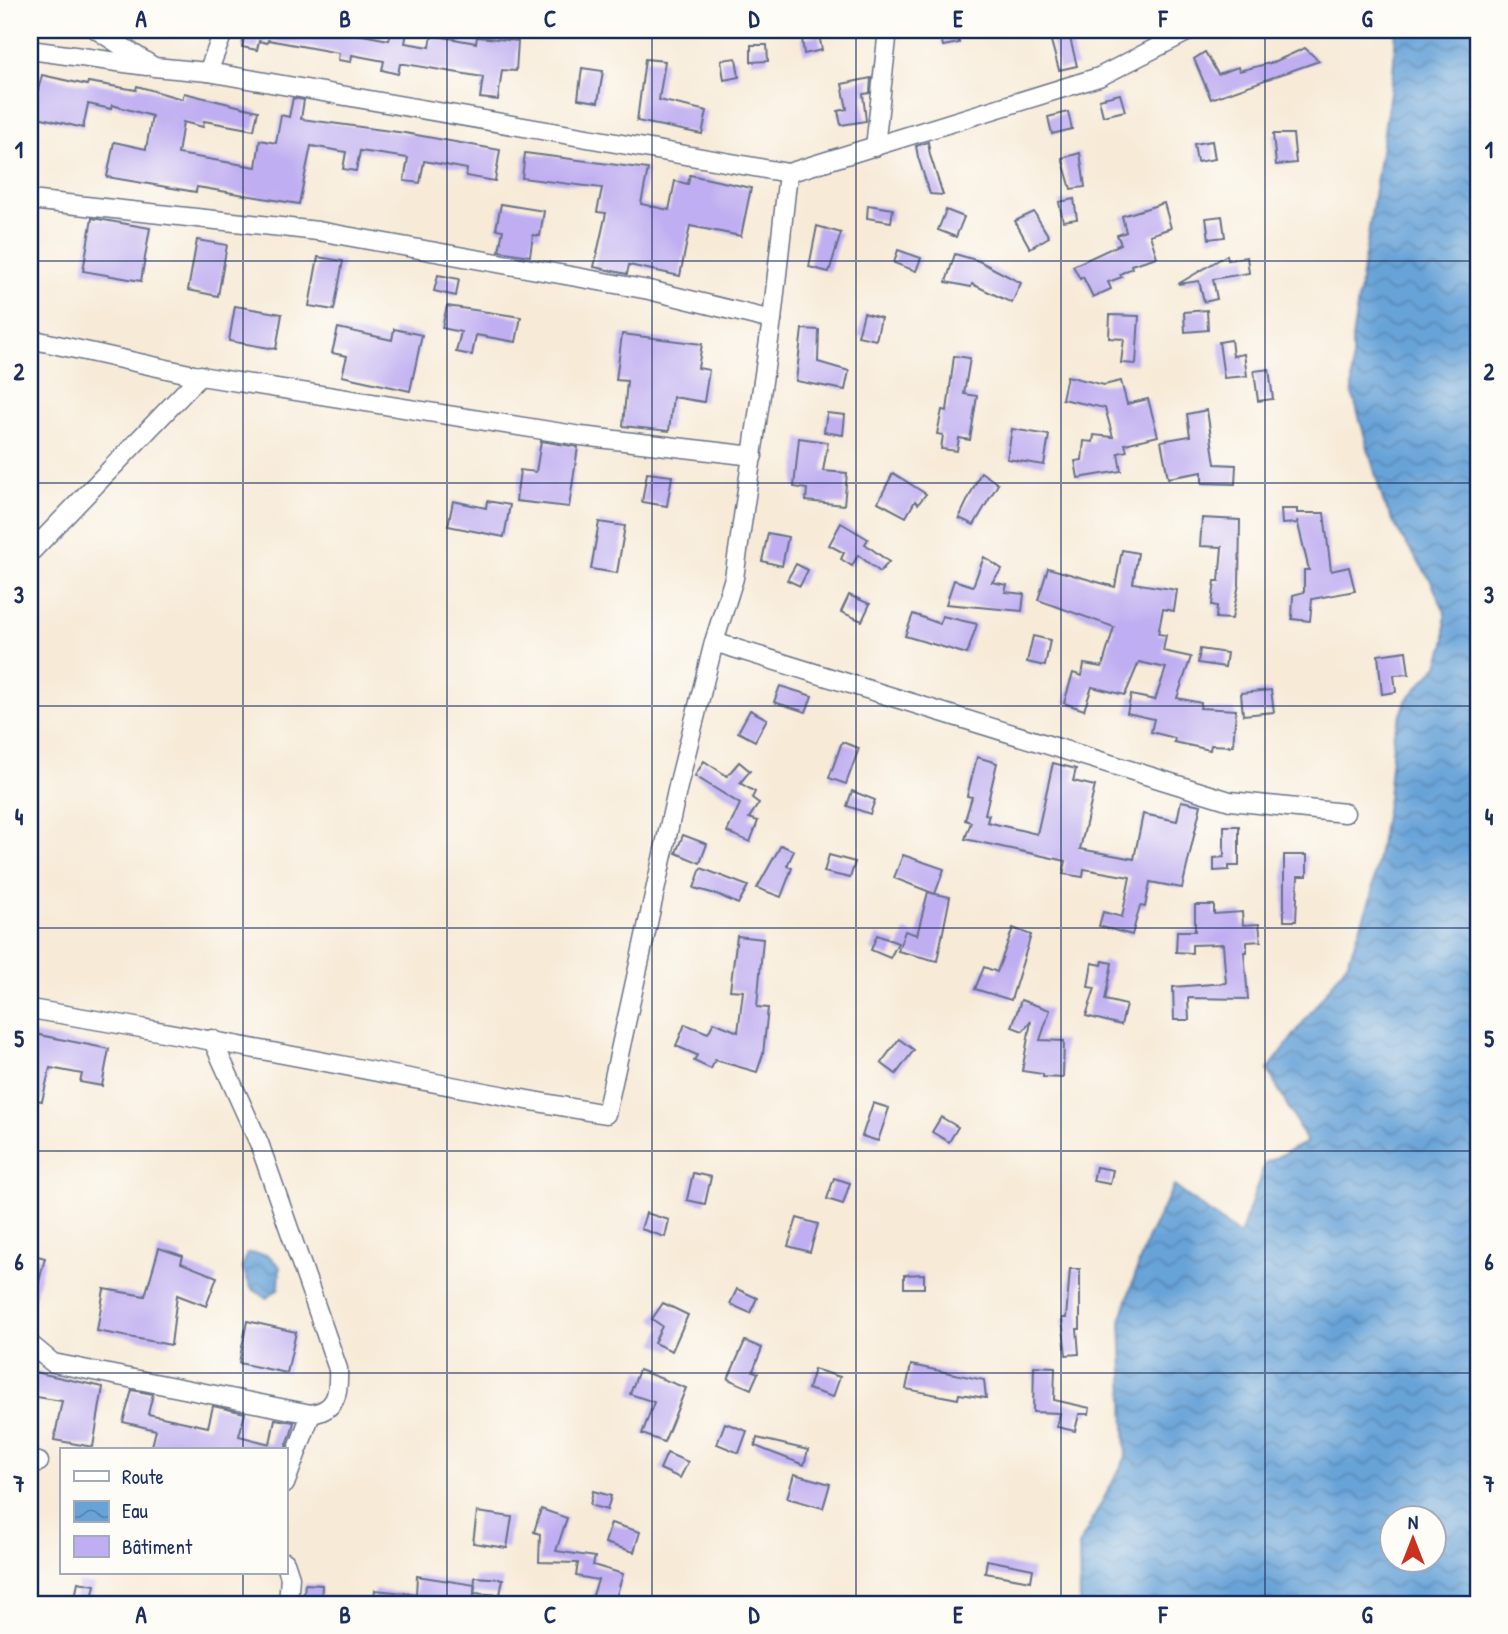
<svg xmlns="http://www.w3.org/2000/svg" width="1508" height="1634" viewBox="0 0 1508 1634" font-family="'Patrick Hand',sans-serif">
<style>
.water{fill:url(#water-waves);stroke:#42699b;stroke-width:2;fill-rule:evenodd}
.building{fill:#bfaef1}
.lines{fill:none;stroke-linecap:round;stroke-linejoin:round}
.minor-casing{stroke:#687189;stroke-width:21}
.minor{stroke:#fff;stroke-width:18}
.grid{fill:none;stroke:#1b2f5e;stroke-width:2;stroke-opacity:0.55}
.neatline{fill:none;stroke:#1b2f5e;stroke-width:2.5}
.grid-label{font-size:23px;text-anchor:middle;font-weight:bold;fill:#1b2f5e}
</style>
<defs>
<pattern id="water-waves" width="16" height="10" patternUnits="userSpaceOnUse" patternTransform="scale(1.75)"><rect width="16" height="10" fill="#68a3d8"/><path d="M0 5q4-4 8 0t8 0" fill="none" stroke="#5585b2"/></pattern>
</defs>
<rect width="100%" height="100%" fill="#fdfcf7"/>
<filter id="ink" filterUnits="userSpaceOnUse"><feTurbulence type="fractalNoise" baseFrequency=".0143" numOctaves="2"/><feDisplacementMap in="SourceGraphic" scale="14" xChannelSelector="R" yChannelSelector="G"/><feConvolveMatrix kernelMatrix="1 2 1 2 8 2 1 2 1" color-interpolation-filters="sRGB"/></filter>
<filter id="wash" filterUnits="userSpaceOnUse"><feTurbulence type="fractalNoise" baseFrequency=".00686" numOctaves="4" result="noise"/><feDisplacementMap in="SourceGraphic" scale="28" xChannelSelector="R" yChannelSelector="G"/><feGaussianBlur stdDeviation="1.57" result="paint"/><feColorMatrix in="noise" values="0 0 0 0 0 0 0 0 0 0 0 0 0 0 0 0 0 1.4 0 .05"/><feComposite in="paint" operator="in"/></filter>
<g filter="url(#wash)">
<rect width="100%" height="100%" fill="#f7ebd8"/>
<g class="water">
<path d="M1396,30H1478V1604H1080L1079,1545L1126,1457L1121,1318L1147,1239L1174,1186L1240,1235L1265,1163L1307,1142L1268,1070L1348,962L1371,897L1388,798L1394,732L1407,699L1438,665L1445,643V612L1430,579L1401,536L1384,504L1352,392V339L1393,73ZM1392,1518H1434V1560H1392Z"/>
<polygon points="248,1253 268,1255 280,1267 279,1288 267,1298 251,1288 242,1267"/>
</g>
<g id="blocks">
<g class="building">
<polygon points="235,30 358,30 357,34 389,40 392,30 407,33 405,43 430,47 432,35 476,43 477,37 518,41 516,71 502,70 498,100 480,98 483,77 405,64 400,64 398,74 382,70 384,61 352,55 351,62 338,60 339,53 268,40 267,43 259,41 257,50 242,47 244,37 234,35"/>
<polygon points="939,30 956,30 959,43 943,46"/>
<polygon points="1048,30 1068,30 1077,66 1059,70"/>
<polygon points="819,35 822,50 804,54 802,38"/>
<polygon points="751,45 767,45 768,61 751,62"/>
<polygon points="1305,48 1319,61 1211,99 1194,59 1205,52 1218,74 1238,67 1239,71 1274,62"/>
<polygon points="736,58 739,77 724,80 721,60"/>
<polygon points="645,59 665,61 659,100 707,111 702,134 637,121"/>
<polygon points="582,68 603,71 598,102 578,99"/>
<polygon points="42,75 87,85 88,82 136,90 137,86 182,99 184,93 258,111 254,130 204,121 203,127 183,122 178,154 256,167 260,140 276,143 281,115 289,117 293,98 304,100 301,119 405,133 500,150 495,181 466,176 467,169 424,161 420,183 404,181 408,158 360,151 356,171 343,169 346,152 311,146 299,204 197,187 196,192 107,177 114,142 146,149 152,116 112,105 111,109 88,104 83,128 30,115 30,92 37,94"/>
<polygon points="871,78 870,93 863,94 866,121 841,125 838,111 847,109 842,84"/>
<polygon points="1120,94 1125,111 1103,116 1099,99"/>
<polygon points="1068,112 1072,129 1052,134 1048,117"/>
<polygon points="1273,134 1293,134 1296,163 1276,165"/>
<polygon points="1212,141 1215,159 1197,162 1194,144"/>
<polygon points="928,142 930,155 943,195 930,194 918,157 916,146"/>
<polygon points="525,153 648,169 641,204 669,210 675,181 688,184 690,175 751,188 741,236 690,226 680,276 629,265 627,274 594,267 606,213 597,212 602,188 522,178"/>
<polygon points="1080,153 1085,187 1071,189 1062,158"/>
<polygon points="1074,199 1077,219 1063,221 1059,202"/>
<polygon points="1164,203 1171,228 1150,235 1157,257 1131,265 1132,268 1120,274 1122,277 1108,282 1111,289 1093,297 1083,277 1080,279 1073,266 1121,244 1117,235 1126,232 1122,216"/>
<polygon points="501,204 544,211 540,236 533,235 530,256 499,251 503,230 496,229"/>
<polygon points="868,205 893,209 891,222 867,218"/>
<polygon points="946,210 964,217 956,237 938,230"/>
<polygon points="1034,212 1049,237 1030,248 1015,221"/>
<polygon points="1222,216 1225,237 1209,239 1206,218"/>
<polygon points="92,218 150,228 141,281 83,271"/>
<polygon points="817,226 841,233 829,272 809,267"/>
<polygon points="197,240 227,245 218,296 188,290"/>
<polygon points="898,250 921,258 916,271 894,263"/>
<polygon points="955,254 979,261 1021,283 1012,303 972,284 971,287 946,282"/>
<polygon points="1227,255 1228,260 1247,257 1249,273 1213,279 1217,299 1204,302 1199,281 1178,284"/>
<polygon points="318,257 343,261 334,310 309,306"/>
<polygon points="438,275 459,279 456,296 434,291"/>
<polygon points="235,306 282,314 276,349 229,341"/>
<polygon points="447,306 521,317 516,342 476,335 472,355 456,352 461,332 442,328"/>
<polygon points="1207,310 1208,330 1185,332 1184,312"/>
<polygon points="864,313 881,318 876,340 858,336"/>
<polygon points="1110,315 1139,316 1136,364 1121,363 1124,339 1109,338"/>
<polygon points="338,328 392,340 394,329 422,335 410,391 342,376 347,356 332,353"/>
<polygon points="802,329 819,330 818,362 849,371 845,390 796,381"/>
<polygon points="622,334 702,344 698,368 709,370 704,402 673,397 669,431 623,426 627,381 616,380"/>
<polygon points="1231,340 1233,356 1244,354 1247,376 1224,378 1219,342"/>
<polygon points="954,356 970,358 964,394 977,396 970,440 959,438 957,451 941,449 943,435 937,434 942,410 947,411"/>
<polygon points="1269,369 1273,399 1258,401 1254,371"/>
<polygon points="1067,376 1104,385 1121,381 1127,404 1148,399 1158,436 1125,444 1127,451 1118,453 1121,471 1078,478 1075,461 1082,460 1084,441 1093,442 1094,435 1113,437 1105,408 1062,399"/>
<polygon points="1207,410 1215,464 1236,465 1235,484 1202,483 1202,472 1168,478 1161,441 1190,436 1187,414"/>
<polygon points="827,413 845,415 843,435 824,432"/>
<polygon points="1012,429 1049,435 1044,465 1007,459"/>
<polygon points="799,438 828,442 823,471 847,473 844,505 806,501 807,489 794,487"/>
<polygon points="541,441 578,447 569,507 516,501 520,470 536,472"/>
<polygon points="981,472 998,484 974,525 959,518"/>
<polygon points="647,473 672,476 667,506 642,502"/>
<polygon points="893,473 926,494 918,504 915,501 906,517 878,502"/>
<polygon points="453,501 486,508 487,501 510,505 504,537 448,526"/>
<polygon points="1281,509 1297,509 1297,513 1324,513 1331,571 1349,567 1355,591 1312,599 1310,621 1292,619 1293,595 1304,592 1304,570 1309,570 1297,520 1298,523 1282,524"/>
<polygon points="1202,518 1240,520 1239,584 1232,619 1216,618 1217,606 1212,605 1215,581 1219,581 1222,547 1200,546"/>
<polygon points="599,522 625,526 617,573 591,569"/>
<polygon points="841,523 868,539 865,544 889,562 880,572 858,555 852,566 841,559 844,553 829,545"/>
<polygon points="768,533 788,537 782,566 762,561"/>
<polygon points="1122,550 1138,553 1133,583 1177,590 1174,611 1163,609 1158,634 1166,635 1163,651 1191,657 1177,698 1201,703 1200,708 1236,710 1233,746 1211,745 1210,750 1174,742 1175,738 1151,732 1154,719 1127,713 1131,695 1155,700 1166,668 1139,662 1125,695 1092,687 1084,710 1064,703 1073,673 1082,676 1084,664 1102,667 1114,627 1038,600 1048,568 1115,587"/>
<polygon points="984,557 1002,569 992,582 1007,585 1005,592 1024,594 1022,611 946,604 954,580 973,586"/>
<polygon points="796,564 808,570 800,586 787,580"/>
<polygon points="849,595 870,604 862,621 841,612"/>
<polygon points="913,614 940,624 942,616 977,624 967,654 905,636"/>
<polygon points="1033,636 1050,640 1045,666 1027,662"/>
<polygon points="1200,649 1227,653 1225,667 1198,663"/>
<polygon points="1406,651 1409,674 1394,675 1396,692 1382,694 1378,655"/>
<polygon points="780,686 812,696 806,712 774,702"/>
<polygon points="1271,690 1274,712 1243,715 1241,693"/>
<polygon points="750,710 767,719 755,741 738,732"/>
<polygon points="842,742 859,748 846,784 829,778"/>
<polygon points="977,757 997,763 985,814 989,815 987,822 1037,834 1053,763 1076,769 1073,781 1095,786 1080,849 1134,859 1143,814 1177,821 1181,801 1201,805 1182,888 1150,882 1145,907 1140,906 1132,935 1099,926 1103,912 1122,917 1130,877 1084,869 1083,877 1063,874 1066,861 965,839 971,822 965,820 972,797 967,796"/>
<polygon points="704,761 727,776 739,762 750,771 740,783 755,792 752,798 759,803 749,818 758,821 750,842 727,832 740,804 695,776"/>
<polygon points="852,791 875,800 870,814 847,806"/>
<polygon points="1224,826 1239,826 1239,866 1229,866 1229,870 1214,871 1214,858 1224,857"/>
<polygon points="683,835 707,844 700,863 676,853"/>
<polygon points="781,845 794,851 787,866 792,868 781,897 757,888"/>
<polygon points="829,855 855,862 850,878 824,872"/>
<polygon points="903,855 944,869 935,894 950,897 937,961 898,951 905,931 917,935 928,892 935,894 894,878"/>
<polygon points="1284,855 1307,855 1307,876 1298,876 1296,921 1284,921"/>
<polygon points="701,868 748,886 738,904 719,895 694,888"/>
<polygon points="1195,905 1214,905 1214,914 1242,912 1243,925 1259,924 1261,941 1247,942 1247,952 1244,952 1248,999 1188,998 1189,1020 1174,1020 1173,987 1226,983 1223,944 1192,945 1192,953 1176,952 1177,931 1195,931"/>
<polygon points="1013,928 1031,935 1011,1000 975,989 984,967 997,972"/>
<polygon points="877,935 898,943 890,958 871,950"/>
<polygon points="737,936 763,939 757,1007 768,1008 763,1054 757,1072 715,1060 711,1069 694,1061 697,1055 676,1046 685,1024 708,1033 714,1022 738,1032 743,991 730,990"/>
<polygon points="1103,961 1112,963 1105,1000 1126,1005 1121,1025 1086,1016 1095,988 1088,987 1092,963 1102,965"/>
<polygon points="1021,1000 1050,1010 1040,1040 1064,1041 1063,1078 1043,1077 1043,1074 1022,1071 1031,1021 1023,1031 1012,1027"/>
<polygon points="30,1033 109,1049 102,1086 80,1082 82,1074 50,1068 42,1101 30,1099"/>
<polygon points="899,1039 914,1050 896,1074 881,1063"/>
<polygon points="873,1103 889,1108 878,1141 862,1136"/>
<polygon points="941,1117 958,1127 949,1142 932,1132"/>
<polygon points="1096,1167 1113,1170 1110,1184 1093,1181"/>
<polygon points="693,1173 711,1177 705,1204 687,1200"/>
<polygon points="834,1178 850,1183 843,1204 827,1199"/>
<polygon points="646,1213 669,1220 665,1237 641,1229"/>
<polygon points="797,1218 818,1224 810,1252 788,1246"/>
<polygon points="159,1248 183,1256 181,1263 217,1277 206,1306 177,1295 171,1345 97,1331 104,1289 145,1296"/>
<polygon points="34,1255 45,1258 34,1301 30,1300 30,1270"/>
<polygon points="1070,1269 1080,1269 1080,1329 1077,1329 1079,1354 1066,1355 1062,1318 1066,1318"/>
<polygon points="924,1274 924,1288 904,1288 904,1275"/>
<polygon points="737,1289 757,1298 750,1313 730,1304"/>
<polygon points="663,1303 688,1315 672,1351 654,1343 662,1326 652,1319"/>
<polygon points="247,1321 296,1332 287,1373 239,1363"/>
<polygon points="745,1341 762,1348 753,1371 758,1373 751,1389 728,1379"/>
<polygon points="911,1365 984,1380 986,1398 959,1394 958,1399 906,1389"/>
<polygon points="1034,1366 1055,1367 1054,1400 1090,1408 1089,1414 1079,1414 1075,1431 1057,1427 1060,1413 1033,1412"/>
<polygon points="814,1369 840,1377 833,1397 808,1389"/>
<polygon points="639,1370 686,1388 664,1442 642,1434 654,1402 630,1394"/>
<polygon points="30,1371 103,1387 93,1447 54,1440 62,1401 30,1396"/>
<polygon points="132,1390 153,1394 148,1414 208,1427 213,1406 245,1413 239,1436 270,1444 275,1419 294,1422 291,1434 285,1450 169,1450 152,1446 156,1430 123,1422"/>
<polygon points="725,1423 747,1431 739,1453 717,1444"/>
<polygon points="757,1438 808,1450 804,1465 755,1446"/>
<polygon points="667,1453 688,1462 680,1478 660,1469"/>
<polygon points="794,1474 830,1484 823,1508 787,1498"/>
<polygon points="593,1491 611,1496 607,1510 590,1505"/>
<polygon points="541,1509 567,1518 556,1551 595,1557 593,1565 623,1574 614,1604 590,1604 598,1580 576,1576 578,1563 539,1562 540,1534 534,1532"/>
<polygon points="477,1512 512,1517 507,1548 473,1543"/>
<polygon points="611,1523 640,1532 634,1552 605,1543"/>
<polygon points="987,1560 1033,1569 1031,1581 985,1573"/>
<polygon points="417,1576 475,1585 473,1604 373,1604 375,1590 416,1594"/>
<polygon points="475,1577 503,1579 500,1595 474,1593"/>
<polygon points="78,1582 95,1585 91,1604 74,1604"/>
<polygon points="305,1584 322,1585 321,1603 303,1602"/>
</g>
</g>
</g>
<g filter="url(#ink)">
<use href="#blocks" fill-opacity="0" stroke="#687189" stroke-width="2"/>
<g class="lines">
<defs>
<g id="minor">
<polyline points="97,30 154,67 208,72 788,173 1099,77 1191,30"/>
<polyline points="30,50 147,66"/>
<polyline points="208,72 224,30"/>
<polyline points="875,147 888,30"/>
<polyline points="30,200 318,231 649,290 772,320"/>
<polyline points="30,339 194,375 581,436 753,456"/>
<polyline points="30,553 201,375"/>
<polyline points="714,642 1230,801 1345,813"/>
<path d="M30,1009C223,1040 414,1081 606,1114L678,786L714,642L734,578L772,320L788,173"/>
<path d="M30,1344L53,1363L311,1414C337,1410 339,1393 338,1369L259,1143L212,1039"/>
<polyline points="30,1460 39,1462"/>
<polyline points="285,1484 311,1414"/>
<polyline points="285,1562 290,1577 288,1604"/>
</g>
</defs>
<use href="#minor" class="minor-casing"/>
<use href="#minor" class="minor"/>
</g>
</g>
<path class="grid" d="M243,30V1450M447,30V1604M652,30V1604M856,30V1604M1061,30V1604M1265,30V1604M30,261H1478M30,483H1478M30,706H1478M30,928H1478M30,1151H1478M30,1373H1478M243,1573V1604"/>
<rect width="1508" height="1634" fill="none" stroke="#fdfcf7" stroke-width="77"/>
<rect x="60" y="1448" width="228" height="126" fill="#fdfcf7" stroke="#a3aaba" stroke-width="2"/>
<rect x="74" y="1471" width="35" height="10" fill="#ffffff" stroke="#a3aaba" stroke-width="2"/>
<text x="122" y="1484" font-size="21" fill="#1b2f5e">Route</text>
<rect x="74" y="1501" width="35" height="21" fill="url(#water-waves)" stroke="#a3aaba" stroke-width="2"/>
<text x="122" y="1518" font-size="21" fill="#1b2f5e">Eau</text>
<rect x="74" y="1536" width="35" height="21" fill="#bfaef1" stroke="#a3aaba" stroke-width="2"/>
<text x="122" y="1554" font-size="21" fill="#1b2f5e">Bâtiment</text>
<g transform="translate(1413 1539)"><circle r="33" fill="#fdfcf7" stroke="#a3aaba" stroke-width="2"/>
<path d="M0-5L12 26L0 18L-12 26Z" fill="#c8321e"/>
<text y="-10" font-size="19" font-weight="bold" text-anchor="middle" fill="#1b2f5e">N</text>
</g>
<rect x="38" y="38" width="1432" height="1558" class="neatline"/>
<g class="grid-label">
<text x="141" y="27">A</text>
<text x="345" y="27">B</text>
<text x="550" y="27">C</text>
<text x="754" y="27">D</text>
<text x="958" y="27">E</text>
<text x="1163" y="27">F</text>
<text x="1367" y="27">G</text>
<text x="19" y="158">1</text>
<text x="1489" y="158">1</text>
<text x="19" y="380">2</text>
<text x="1489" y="380">2</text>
<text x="19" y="603">3</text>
<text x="1489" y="603">3</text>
<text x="19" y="825">4</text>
<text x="1489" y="825">4</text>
<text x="19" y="1047">5</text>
<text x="1489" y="1047">5</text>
<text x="19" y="1270">6</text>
<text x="1489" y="1270">6</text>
<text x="19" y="1492">7</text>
<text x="1489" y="1492">7</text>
<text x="141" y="1623">A</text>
<text x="345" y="1623">B</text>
<text x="550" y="1623">C</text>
<text x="754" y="1623">D</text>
<text x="958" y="1623">E</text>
<text x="1163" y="1623">F</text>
<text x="1367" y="1623">G</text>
</g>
</svg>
